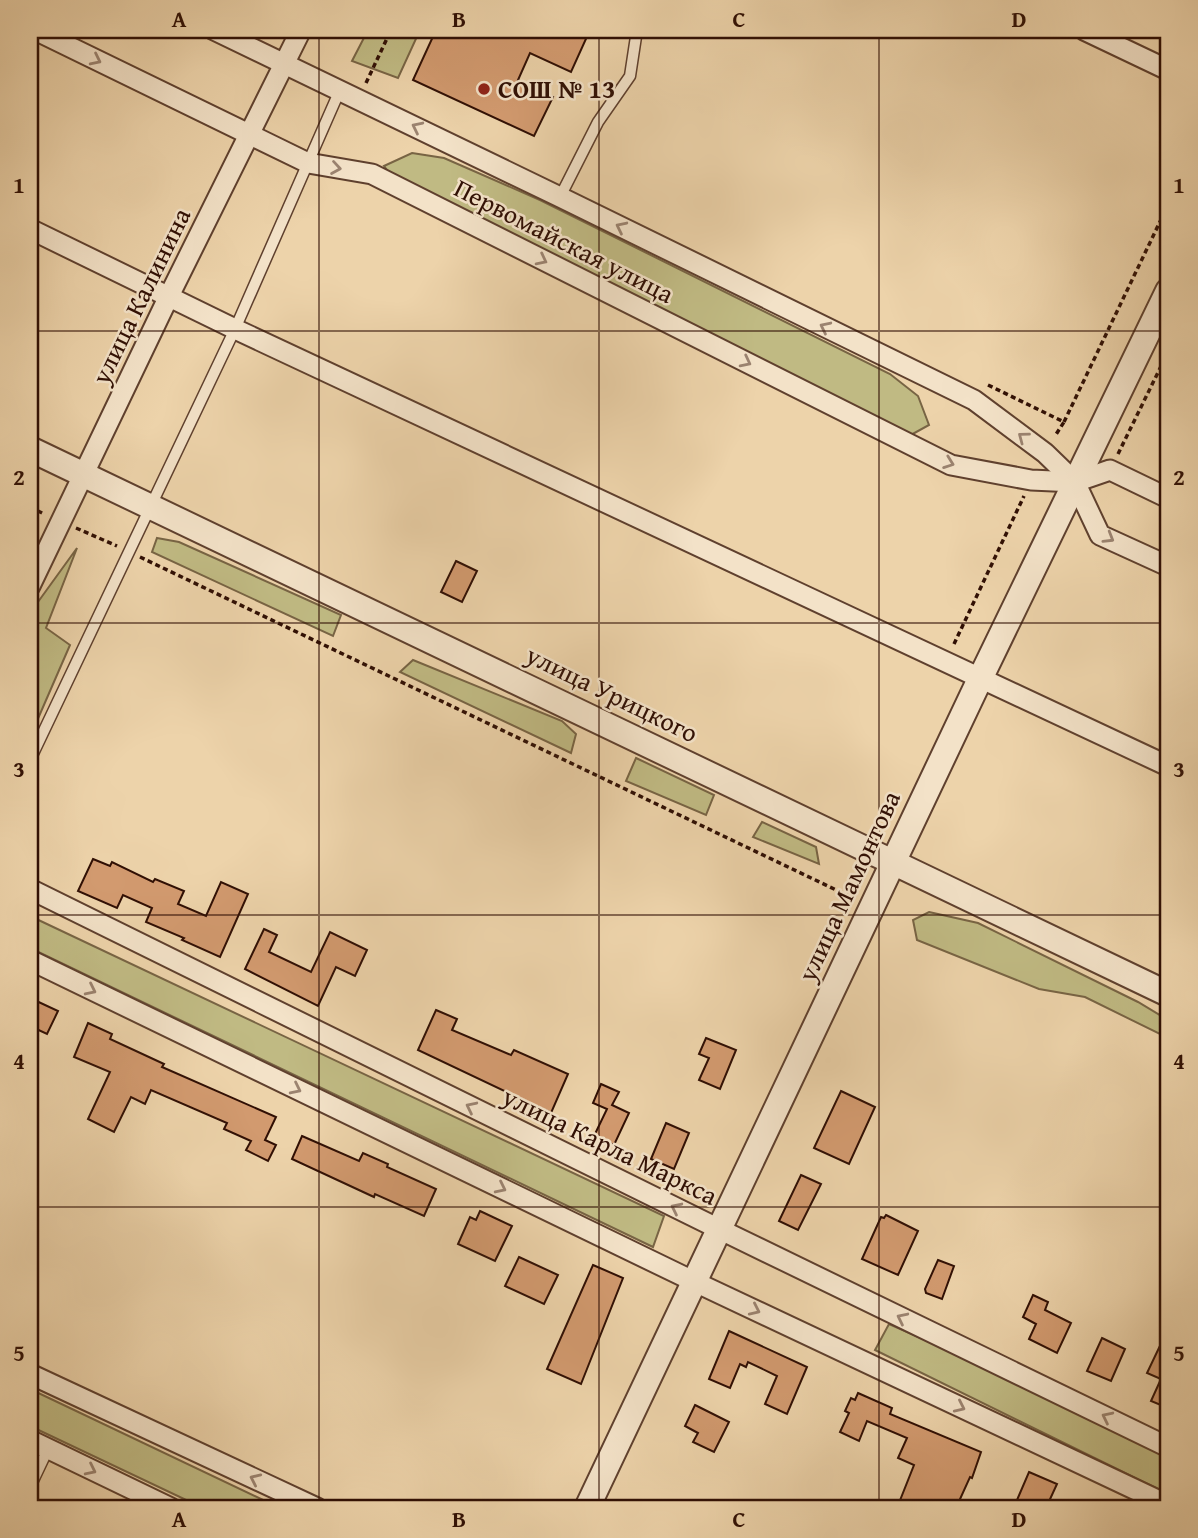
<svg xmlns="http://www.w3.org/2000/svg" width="1198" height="1538" viewBox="0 0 1198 1538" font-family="'Gentium Book Plus',serif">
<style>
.green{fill:#c0ba83;stroke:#786444;stroke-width:2}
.building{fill:#d29a6f;stroke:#300f04;stroke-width:2}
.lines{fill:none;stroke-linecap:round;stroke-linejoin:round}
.service-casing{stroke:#5f402e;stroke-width:13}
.minor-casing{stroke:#5f402e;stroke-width:23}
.tertiary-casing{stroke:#5f402e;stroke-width:28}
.path{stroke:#300f04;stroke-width:3.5;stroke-dasharray:5 3.5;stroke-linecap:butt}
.service{stroke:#f3e2c8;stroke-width:10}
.minor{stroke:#f3e2c8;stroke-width:19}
.tertiary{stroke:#f3e2c8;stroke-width:24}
.oneway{stroke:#9b8370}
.grid{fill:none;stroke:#300f04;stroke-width:2;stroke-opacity:0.55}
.poi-dot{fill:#8f2418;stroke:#f3e2c8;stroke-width:2.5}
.labels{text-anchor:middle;stroke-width:5;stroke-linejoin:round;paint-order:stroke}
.poi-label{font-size:26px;font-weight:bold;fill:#300f04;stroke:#f3e2c8;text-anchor:start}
.street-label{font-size:26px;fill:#300f04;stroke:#f3e2c8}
.neatline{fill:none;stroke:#300f04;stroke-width:2.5}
.grid-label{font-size:23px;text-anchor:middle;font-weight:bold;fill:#300f04}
</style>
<rect width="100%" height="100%" fill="#edd3aa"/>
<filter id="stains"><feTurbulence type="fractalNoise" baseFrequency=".00286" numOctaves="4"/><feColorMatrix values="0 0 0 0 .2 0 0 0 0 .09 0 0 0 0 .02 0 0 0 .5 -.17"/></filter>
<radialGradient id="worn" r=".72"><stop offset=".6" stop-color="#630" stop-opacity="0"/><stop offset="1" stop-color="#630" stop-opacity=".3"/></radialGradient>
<g class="green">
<polygon points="368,30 420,30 398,78 352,61"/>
<polygon points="412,153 444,158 540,200 890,374 918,396 929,425 909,436 400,187 384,166"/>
<polygon points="157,538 179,542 341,615 333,636 152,552"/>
<polygon points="77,548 46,628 70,645 30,737 30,613"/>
<polygon points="413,660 562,721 576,734 571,753 400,672"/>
<polygon points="636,758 714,795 706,815 626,781"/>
<polygon points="762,822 816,847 819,864 753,837"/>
<polygon points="929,912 978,923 1138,1002 1168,1020 1168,1038 1085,997 1039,989 917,940 913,920"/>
<polygon points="30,916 664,1216 653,1247 30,948"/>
<polygon points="889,1324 1100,1417 1168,1458 1168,1494 875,1350"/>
<polygon points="30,1389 280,1508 203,1508 30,1426"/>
</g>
<g class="building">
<polygon points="436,30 590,30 571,72 530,53 518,80 553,97 534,136 413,80"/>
<polygon points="456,561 477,571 462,602 441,592"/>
<polygon points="93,859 110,866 112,862 153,882 155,879 184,891 178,904 206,916 221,882 248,894 220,957 182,940 184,938 146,922 152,908 123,895 117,908 78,891"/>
<polygon points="264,929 277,935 269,952 311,972 330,932 367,950 355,976 336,967 318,1006 245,969"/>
<polygon points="30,998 58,1011 47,1034 30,1026"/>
<polygon points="436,1010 457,1019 452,1030 511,1055 514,1050 568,1074 551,1113 418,1050"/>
<polygon points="88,1023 112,1034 110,1039 164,1064 162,1067 276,1117 265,1140 276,1145 268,1161 246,1150 251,1141 224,1129 227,1123 151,1090 145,1104 131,1097 114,1132 88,1119 110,1072 74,1057"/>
<polygon points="706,1038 736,1050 720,1089 699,1080 709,1058 699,1054"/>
<polygon points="601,1084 619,1092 612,1105 629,1113 614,1145 594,1136 607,1109 593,1103"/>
<polygon points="841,1091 875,1107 849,1164 814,1148"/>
<polygon points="666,1123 689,1133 674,1169 651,1159"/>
<polygon points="302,1136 359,1161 363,1153 388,1164 387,1167 436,1189 424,1216 375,1194 374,1197 292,1159"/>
<polygon points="801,1175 821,1184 798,1230 779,1221"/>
<polygon points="480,1211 512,1226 495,1261 458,1244 470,1217 476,1220"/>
<polygon points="886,1215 918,1231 898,1275 862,1259 881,1217 884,1218"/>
<polygon points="519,1257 558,1275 544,1304 505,1286"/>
<polygon points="938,1260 954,1266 942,1299 926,1293 925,1289"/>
<polygon points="593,1265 623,1278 581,1384 547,1369"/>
<polygon points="1033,1295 1048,1302 1045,1310 1071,1323 1057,1353 1029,1339 1036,1324 1023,1317"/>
<polygon points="1168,1329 1168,1408 1151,1401 1161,1379 1147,1373"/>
<polygon points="729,1331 807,1367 787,1414 765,1404 777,1376 748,1362 746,1367 740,1364 730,1388 709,1379"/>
<polygon points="1102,1338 1125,1349 1111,1381 1087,1371"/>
<polygon points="858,1393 892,1408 890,1414 981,1452 972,1478 970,1477 956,1508 897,1508 914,1465 898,1458 907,1438 867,1421 859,1441 840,1432 849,1413 845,1411 851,1398 855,1400"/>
<polygon points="695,1405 729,1422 714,1452 693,1442 698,1433 685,1426"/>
<polygon points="1029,1472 1057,1484 1046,1508 1035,1508 1017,1500"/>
</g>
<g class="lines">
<defs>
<g id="service">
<polyline points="560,197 598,122 630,76 637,30"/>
<polyline points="30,760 235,329 336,99"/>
<polyline points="30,1487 48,1449"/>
</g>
<g id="minor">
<polyline points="35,30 308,163 372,174 951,465 1031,480 1075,482 1110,470 1168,498"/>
<polyline points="214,30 560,197 974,400 1045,453 1075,482 1100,535 1168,566"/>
<polyline points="1084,30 1168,70"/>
<polyline points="30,229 235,329 1168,766"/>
<polyline points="30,586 169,296 301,30"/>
<polyline points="30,889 719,1229 1168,1447"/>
<polyline points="30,960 693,1281 1168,1505"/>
<polyline points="30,1374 317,1508"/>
<polyline points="30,1440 171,1508"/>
</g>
<g id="tertiary">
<polyline points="30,449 1168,994"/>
<polyline points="587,1508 980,679 1168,291"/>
</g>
</defs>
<use href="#service" class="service-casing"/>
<use href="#minor" class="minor-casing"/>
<use href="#tertiary" class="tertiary-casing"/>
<g class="path">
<polyline points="366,83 391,30"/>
<polyline points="988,385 1064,422 1055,436"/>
<polyline points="1064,422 1168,205"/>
<polyline points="1118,454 1168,352"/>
<polyline points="30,507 44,514"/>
<polyline points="76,528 117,546"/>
<polyline points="140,557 853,898"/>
<polyline points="954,644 1024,496"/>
</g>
<use href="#service" class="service"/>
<use href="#minor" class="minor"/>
<use href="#tertiary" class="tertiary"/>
</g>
<defs><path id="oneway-chevron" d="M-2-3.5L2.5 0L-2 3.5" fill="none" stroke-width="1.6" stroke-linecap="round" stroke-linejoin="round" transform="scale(1.75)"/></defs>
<g class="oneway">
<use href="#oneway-chevron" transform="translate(96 60) rotate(26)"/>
<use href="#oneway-chevron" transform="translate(417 127) rotate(-154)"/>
<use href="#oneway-chevron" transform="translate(336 168) rotate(9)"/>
<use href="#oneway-chevron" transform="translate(621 227) rotate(-154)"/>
<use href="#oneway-chevron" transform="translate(542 260) rotate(27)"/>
<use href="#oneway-chevron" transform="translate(825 327) rotate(-154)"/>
<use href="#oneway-chevron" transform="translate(746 362) rotate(27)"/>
<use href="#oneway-chevron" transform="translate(1023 437) rotate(-143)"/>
<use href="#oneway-chevron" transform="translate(949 463) rotate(20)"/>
<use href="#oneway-chevron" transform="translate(1109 538) rotate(31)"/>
<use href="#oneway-chevron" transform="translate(91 990) rotate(26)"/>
<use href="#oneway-chevron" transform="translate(296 1089) rotate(26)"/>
<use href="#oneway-chevron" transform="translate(471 1107) rotate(-154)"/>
<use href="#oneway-chevron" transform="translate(501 1188) rotate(26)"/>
<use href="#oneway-chevron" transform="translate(676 1208) rotate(-154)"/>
<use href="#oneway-chevron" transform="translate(755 1310) rotate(25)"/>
<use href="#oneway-chevron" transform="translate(902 1318) rotate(-154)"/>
<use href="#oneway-chevron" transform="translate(960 1407) rotate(25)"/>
<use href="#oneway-chevron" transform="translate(1107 1417) rotate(-154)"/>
<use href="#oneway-chevron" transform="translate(91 1470) rotate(26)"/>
<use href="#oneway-chevron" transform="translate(255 1479) rotate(-155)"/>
</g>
<path class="grid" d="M319,30V1508M599,30V1508M879,30V1508M30,331H1168M30,623H1168M30,915H1168M30,1207H1168"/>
<circle class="poi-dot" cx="484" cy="89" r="7"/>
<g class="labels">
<g class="poi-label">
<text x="498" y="98">СОШ № 13</text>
</g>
<g class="street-label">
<text transform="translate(564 241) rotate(27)" y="9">Первомайская улица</text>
<text transform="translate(141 296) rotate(-64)" y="9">улица Калинина</text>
<text transform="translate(612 694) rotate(26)" y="9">улица Урицкого</text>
<text transform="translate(849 886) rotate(-65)" y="9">улица Мамонтова</text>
<text transform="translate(610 1146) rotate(26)" y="9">улица Карла Маркса</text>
</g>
</g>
<rect width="1198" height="1538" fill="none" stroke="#edd3aa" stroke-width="77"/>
<rect x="38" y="38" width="1122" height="1462" class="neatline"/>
<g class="grid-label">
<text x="179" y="27">A</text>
<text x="459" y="27">B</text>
<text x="739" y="27">C</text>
<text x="1019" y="27">D</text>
<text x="19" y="193">1</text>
<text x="1179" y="193">1</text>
<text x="19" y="485">2</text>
<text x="1179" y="485">2</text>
<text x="19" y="777">3</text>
<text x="1179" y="777">3</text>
<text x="19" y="1069">4</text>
<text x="1179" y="1069">4</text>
<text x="19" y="1361">5</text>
<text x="1179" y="1361">5</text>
<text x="179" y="1527">A</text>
<text x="459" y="1527">B</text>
<text x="739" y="1527">C</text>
<text x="1019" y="1527">D</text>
</g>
<rect width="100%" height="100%" filter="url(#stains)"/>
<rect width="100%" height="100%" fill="url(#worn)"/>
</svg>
